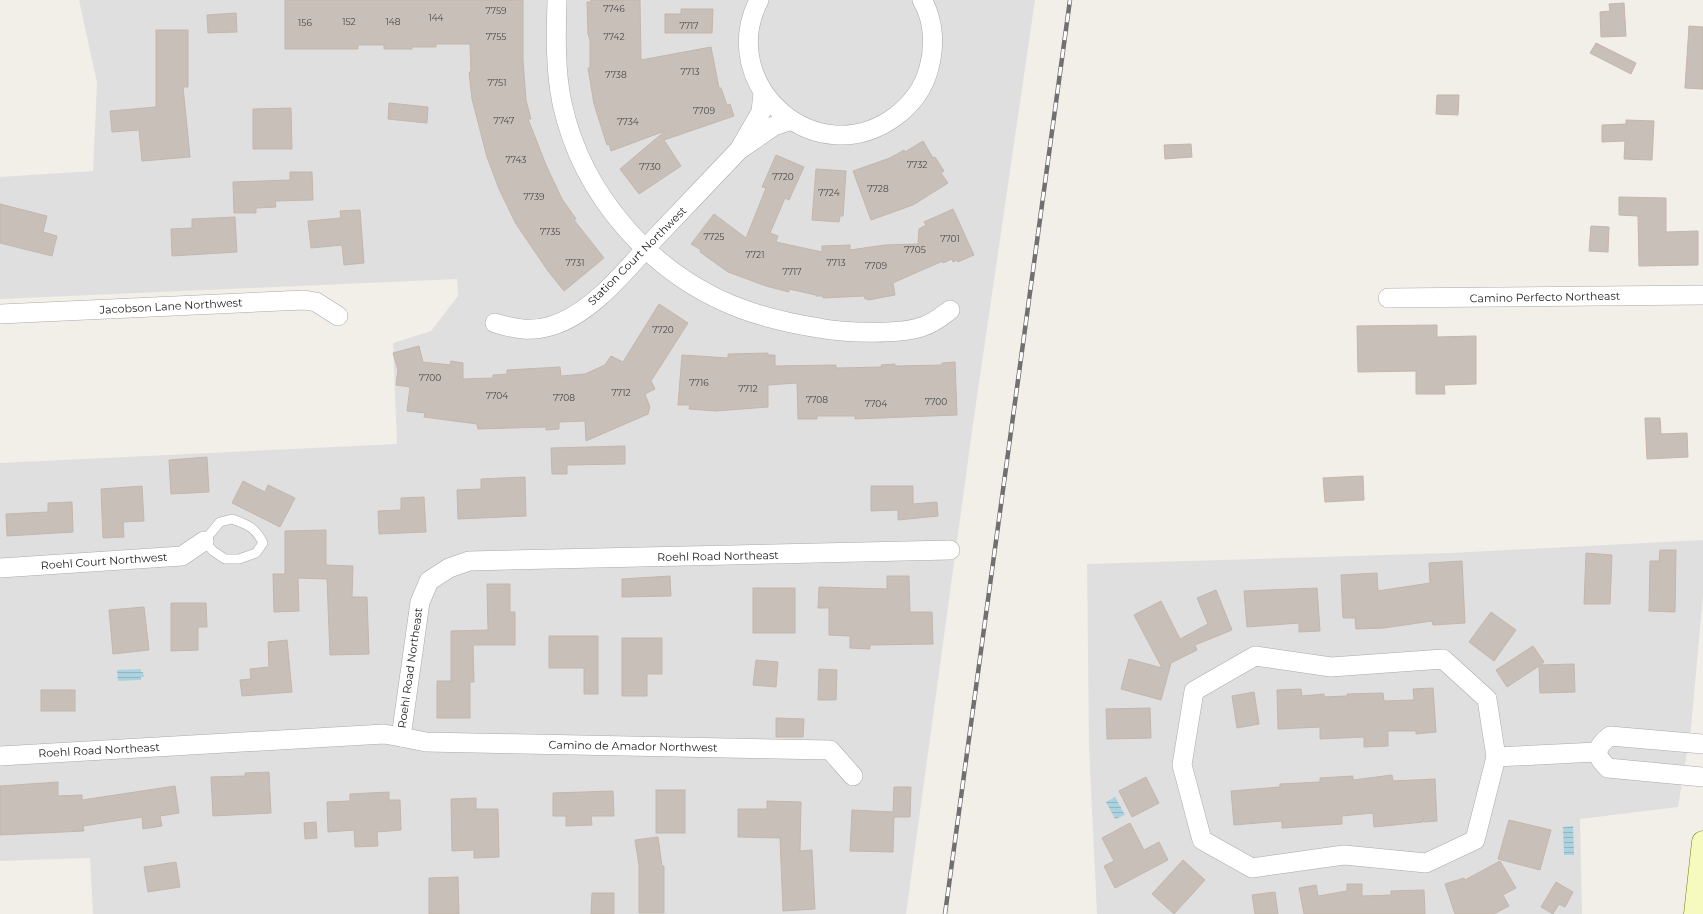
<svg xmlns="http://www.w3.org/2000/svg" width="1703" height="914" viewBox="0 0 1703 914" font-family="Montserrat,sans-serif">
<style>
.residential{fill:#e0dfdf}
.water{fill:url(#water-rules)}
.building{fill:#c7bfb8;stroke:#c4b6ab}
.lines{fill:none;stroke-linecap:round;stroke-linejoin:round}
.lane-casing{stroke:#a9a9a9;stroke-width:10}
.street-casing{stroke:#a9a9a9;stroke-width:20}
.secondary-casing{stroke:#707d05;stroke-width:23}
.lane{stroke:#fff;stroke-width:9}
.street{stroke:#fff;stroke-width:19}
.secondary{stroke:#f7fabf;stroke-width:22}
.rail-casing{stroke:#707070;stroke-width:4.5}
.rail{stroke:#fff;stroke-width:3;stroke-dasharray:9;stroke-linecap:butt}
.labels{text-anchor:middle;stroke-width:3;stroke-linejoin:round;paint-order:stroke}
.number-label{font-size:9px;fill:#4b4948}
.street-label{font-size:11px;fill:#222;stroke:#fff}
</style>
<defs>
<pattern id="water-rules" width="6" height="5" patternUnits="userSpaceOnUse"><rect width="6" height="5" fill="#aad3df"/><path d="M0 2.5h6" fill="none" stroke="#92b5bf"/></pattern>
</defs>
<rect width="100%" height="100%" fill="#f2efe9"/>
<g class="residential">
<polygon points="79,0 1035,0 973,424 906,914 93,914 90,858 0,861 0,463 397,444 393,343 431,331 458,296 457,279 0,299 0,177 93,171 97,83"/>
<polygon points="1703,540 1703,595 1691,728 1678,807 1580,819 1582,914 1097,914 1089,748 1087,564 1450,553"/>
</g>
<g class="water">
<polygon points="141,669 141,672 143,672 144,677 141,677 141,680 118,681 117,670"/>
<polygon points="1115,797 1125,815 1115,819 1106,802"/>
<polygon points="1573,826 1574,855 1564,855 1563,827"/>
</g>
<g class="building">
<polygon points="285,0 523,0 523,60 526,100 531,119 528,119 546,165 562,199 576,219 574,220 604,258 564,291 548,271 516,224 499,189 487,157 472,99 469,72 471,72 470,44 436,44 436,47 412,47 412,49 384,49 384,45 358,45 358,49 285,49"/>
<polygon points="591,0 640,0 641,60 711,47 719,88 721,88 727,105 730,104 734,116 664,140 681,166 639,194 620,169 665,131 611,151 609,144 607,145 594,104 588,68 590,68 590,40 588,34 587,2 591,2"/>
<polygon points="1624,3 1626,36 1601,37 1600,12 1610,11 1609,4"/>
<polygon points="681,9 713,9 712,33 665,33 665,14 681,14"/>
<polygon points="236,13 237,32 208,33 207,15"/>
<polygon points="1689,26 1703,27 1703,89 1685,88"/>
<polygon points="156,30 188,30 188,87 183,87 190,157 142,161 139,130 112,132 110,111 156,107"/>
<polygon points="1596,43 1636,63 1631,74 1590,53"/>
<polygon points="1437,95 1459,95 1458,115 1436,114"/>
<polygon points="389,103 428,107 427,123 388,119"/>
<polygon points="291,108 292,149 253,149 253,109"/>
<polygon points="1626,120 1654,121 1652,160 1624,159 1625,141 1602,142 1602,125 1626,124"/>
<polygon points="923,141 933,158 935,157 944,171 941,173 948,183 913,205 871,220 853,171 890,158 904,150 905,152"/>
<polygon points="1191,144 1192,157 1165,159 1164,145"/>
<polygon points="776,155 804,167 789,200 785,198 770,233 778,236 776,242 822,252 822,246 850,245 850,250 885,245 918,244 919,229 926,225 924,222 953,209 974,255 958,262 957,260 953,262 952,259 943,263 943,261 913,274 893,283 895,295 868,300 868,299 865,299 864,296 823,298 823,296 816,296 816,295 789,289 789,292 766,286 728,272 700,252 701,250 691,244 714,214 746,238 766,188 762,187"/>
<polygon points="816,169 846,171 843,216 840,216 839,222 812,220"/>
<polygon points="290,172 312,172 313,200 275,201 276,207 256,208 256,213 234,213 233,182 290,180"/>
<polygon points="1619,197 1666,198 1666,232 1698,231 1698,265 1639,266 1638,216 1619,215"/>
<polygon points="0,204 47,216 43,232 57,236 52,256 0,243"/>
<polygon points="360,210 364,263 344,265 342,245 311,248 308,221 341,218 340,211"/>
<polygon points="235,217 237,252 172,256 171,229 192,228 192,219"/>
<polygon points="1591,226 1609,227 1608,252 1589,251"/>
<polygon points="659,304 688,323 651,381 655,389 645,394 650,407 648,414 586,441 585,421 559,422 559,429 546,430 546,427 478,429 477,424 424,417 425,413 407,411 410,387 396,385 398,370 393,353 419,346 423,362 450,365 451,361 463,363 463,379 493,378 493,375 507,374 507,370 560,367 561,376 585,374 605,365 611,356 623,362"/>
<polygon points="1437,325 1437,337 1476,336 1476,384 1444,385 1445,394 1416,394 1416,371 1358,372 1357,326"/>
<polygon points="768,353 768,355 775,355 775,366 836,365 836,368 882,367 881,365 895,364 895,366 942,365 942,363 955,362 957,415 855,419 855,416 817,416 817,419 798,419 797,383 768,385 768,407 716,411 689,409 690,405 678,405 682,355 728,358 728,354"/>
<polygon points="1645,418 1660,418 1661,434 1687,433 1688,457 1647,459"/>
<polygon points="625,446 625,464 567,465 567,474 552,474 551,448"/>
<polygon points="207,457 209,492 171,494 169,460"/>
<polygon points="1363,476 1364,500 1325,502 1323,478"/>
<polygon points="525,477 526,516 458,519 457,490 481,489 481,479"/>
<polygon points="243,481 265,492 268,485 295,498 280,527 232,503"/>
<polygon points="142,486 144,521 123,522 124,537 103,538 101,489"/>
<polygon points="871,486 913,486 913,504 937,502 938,516 898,520 898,510 871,511"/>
<polygon points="424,497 426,532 379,534 378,511 401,510 401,498"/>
<polygon points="72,502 73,532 7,536 6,514 48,512 48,503"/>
<polygon points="326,530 326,565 353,566 352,597 367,597 369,654 330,655 327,579 298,578 299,611 274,612 273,574 285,574 285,531"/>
<polygon points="1660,550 1676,550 1675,612 1649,611 1650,561 1659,561"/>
<polygon points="1586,553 1612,555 1610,604 1584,604"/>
<polygon points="1462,561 1465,623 1433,625 1432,621 1384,628 1356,629 1355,618 1343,618 1341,575 1377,573 1378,591 1430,583 1429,563"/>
<polygon points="670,576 671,596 622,597 622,579"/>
<polygon points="887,576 909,576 910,612 932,612 933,644 870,645 870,649 850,648 850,636 829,635 829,608 818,608 819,587 887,589"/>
<polygon points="487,584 510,584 510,612 515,612 515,645 473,645 474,682 470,682 470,718 437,718 437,681 451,681 451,631 488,630"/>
<rect x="753" y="588" width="42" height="45"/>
<polygon points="1317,588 1320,631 1299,632 1299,623 1247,627 1244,591"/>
<polygon points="1216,590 1232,630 1195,645 1197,650 1171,663 1161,700 1121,689 1129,659 1162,668 1134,615 1161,601 1180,639 1208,624 1197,598"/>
<polygon points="171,603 206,603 207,627 198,627 198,650 171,651"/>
<polygon points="144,607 149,650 113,654 109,610"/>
<polygon points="1491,612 1516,630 1494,661 1469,642"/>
<polygon points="549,636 598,636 598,694 584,694 584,668 549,668"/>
<polygon points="622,638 662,638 662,674 647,674 647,696 622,696"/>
<polygon points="287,640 292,692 242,696 240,680 251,679 250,669 269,667 268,642"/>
<polygon points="1533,646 1544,662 1540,665 1574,664 1575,692 1540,693 1539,666 1507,687 1496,670"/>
<polygon points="756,660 778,662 776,687 753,685"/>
<polygon points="819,669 837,670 836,700 818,700"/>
<polygon points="1433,688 1436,732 1416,734 1416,731 1388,731 1388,746 1364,747 1364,737 1320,739 1320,727 1278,729 1277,690 1301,689 1302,696 1324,694 1324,697 1347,696 1347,694 1383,693 1384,701 1414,700 1413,689"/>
<rect x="41" y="690" width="34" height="21"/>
<polygon points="1254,692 1259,724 1237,728 1232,696"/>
<polygon points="1150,708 1151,738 1107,739 1106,709"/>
<polygon points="776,718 804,719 803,737 776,737"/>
<polygon points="269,772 271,813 213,816 211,777 245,776 245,773"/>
<polygon points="1392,775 1393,781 1435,779 1437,821 1424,822 1423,818 1423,822 1374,827 1373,813 1342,816 1342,824 1282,828 1282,821 1234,825 1231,791 1280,787 1280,784 1320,782 1320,778 1353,776 1353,780"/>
<polygon points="1146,777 1159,803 1132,817 1119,791"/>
<polygon points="58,782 58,796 82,795 82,800 175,786 179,813 160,816 162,826 143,829 142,817 83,826 84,831 0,835 0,786"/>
<polygon points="894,787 911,787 910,817 894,817 893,852 850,851 852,810 893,812"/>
<rect x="656" y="790" width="29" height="43"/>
<polygon points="613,791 614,816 591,816 592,825 566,826 566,816 553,816 553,793"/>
<polygon points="389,792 389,800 400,800 401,830 377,832 378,846 355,847 354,830 328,832 327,802 350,801 350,794"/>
<polygon points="476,798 476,809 498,809 499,857 474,858 474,850 452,851 451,799"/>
<polygon points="767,801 801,802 800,851 812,850 815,909 783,911 780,838 738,837 738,809 767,809"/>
<polygon points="1509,820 1551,830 1540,870 1498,859"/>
<polygon points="316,822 317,838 305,839 304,823"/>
<polygon points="1130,823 1144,850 1159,842 1168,860 1115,888 1104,866 1114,861 1102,838"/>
<polygon points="658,837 662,866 664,866 664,913 639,913 639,865 635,840"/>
<polygon points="1183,860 1205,880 1174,914 1152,894"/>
<polygon points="1500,861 1516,888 1503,895 1509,906 1494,914 1455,914 1445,884 1464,878 1465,880"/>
<polygon points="176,862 180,887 148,892 144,867"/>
<polygon points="458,877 459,914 429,914 429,878"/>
<polygon points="1556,882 1573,892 1565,907 1559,904 1553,914 1541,907"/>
<polygon points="1347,884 1362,884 1362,896 1391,895 1391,891 1424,890 1425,914 1304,914 1299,888 1316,885 1318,896 1347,891"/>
<polygon points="1275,892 1278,914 1255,914 1252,895"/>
<polygon points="592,893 614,893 614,914 591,914"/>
</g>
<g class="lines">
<defs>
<path id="lane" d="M232,519C248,525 255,527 263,543L256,553L239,559H225L213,551L204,541L220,522Z"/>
<g id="street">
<path d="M557,0C556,34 555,69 562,103C582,196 653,276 742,309C767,318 793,324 819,328C843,333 902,335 924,326C934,323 942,316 950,310"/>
<path d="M759,0C715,86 817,175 896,116C912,104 924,87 929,68C935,46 934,20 922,0"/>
<polyline points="763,93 761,112 739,150 774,126 791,120"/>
<polyline points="1388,298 1703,295"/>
<polyline points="0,314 304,300 316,302 338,316"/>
<path d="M495,323C514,329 531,332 551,326C594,313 629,266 659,234C686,206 712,178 739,150"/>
<polyline points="0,568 182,556 204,541"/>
<polygon points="1255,656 1331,667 1443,659 1487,699 1496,757 1475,840 1426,863 1344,855 1252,868 1202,840 1182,765 1194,691"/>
<polyline points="401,737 426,742 830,750 853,776"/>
<path d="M1703,744L1610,736C1596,747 1593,754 1608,768L1703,777"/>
<polyline points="0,756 384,734 401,737 420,602 429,581 449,568 469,561 950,550"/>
<polyline points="1496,757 1597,752"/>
</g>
<polyline id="secondary" points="1695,914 1703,842"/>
</defs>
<use href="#lane" class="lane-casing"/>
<use href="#street" class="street-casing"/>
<use href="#secondary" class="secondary-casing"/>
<use href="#lane" class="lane"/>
<use href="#street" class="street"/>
<use href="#secondary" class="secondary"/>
<defs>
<polyline id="rail" points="945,914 1070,0"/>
</defs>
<use href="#rail" class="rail-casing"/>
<use href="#rail" class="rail"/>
</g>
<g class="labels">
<g class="number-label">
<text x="614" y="12">7746</text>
<text x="496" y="14">7759</text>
<text x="436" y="21">144</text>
<text x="349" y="25">152</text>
<text x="393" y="25">148</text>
<text x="305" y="26">156</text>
<text x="689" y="29">7717</text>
<text x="496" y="40">7755</text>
<text x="614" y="40">7742</text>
<text x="690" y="75">7713</text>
<text x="616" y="78">7738</text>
<text x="497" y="86">7751</text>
<text x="704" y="114">7709</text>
<text x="504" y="124">7747</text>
<text x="628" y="125">7734</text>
<text x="516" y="163">7743</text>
<text x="917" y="168">7732</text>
<text x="650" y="170">7730</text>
<text x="783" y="180">7720</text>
<text x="878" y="192">7728</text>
<text x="829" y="196">7724</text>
<text x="534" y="200">7739</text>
<text x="550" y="235">7735</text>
<text x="714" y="240">7725</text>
<text x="950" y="242">7701</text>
<text x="915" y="253">7705</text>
<text x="755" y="258">7721</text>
<text x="575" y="266">7731</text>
<text x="836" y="266">7713</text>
<text x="876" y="269">7709</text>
<text x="792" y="275">7717</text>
<text x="663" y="333">7720</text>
<text x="430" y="381">7700</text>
<text x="699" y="386">7716</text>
<text x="748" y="392">7712</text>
<text x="621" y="396">7712</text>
<text x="497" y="399">7704</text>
<text x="564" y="401">7708</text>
<text x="817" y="403">7708</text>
<text x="936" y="405">7700</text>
<text x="876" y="407">7704</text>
</g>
<g class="street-label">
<text transform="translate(637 256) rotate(-45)" y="4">Station Court Northwest</text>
<text transform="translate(1545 297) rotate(-1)" y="4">Camino Perfecto Northeast</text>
<text transform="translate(171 306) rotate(-3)" y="4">Jacobson Lane Northwest</text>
<text transform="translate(718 556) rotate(-1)" y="4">Roehl Road Northeast</text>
<text transform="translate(104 561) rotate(-4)" y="4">Roehl Court Northwest</text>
<text transform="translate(410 668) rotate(-82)" y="4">Roehl Road Northeast</text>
<text transform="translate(633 746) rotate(1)" y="4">Camino de Amador Northwest</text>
<text transform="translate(99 750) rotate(-3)" y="4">Roehl Road Northeast</text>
</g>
</g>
</svg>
